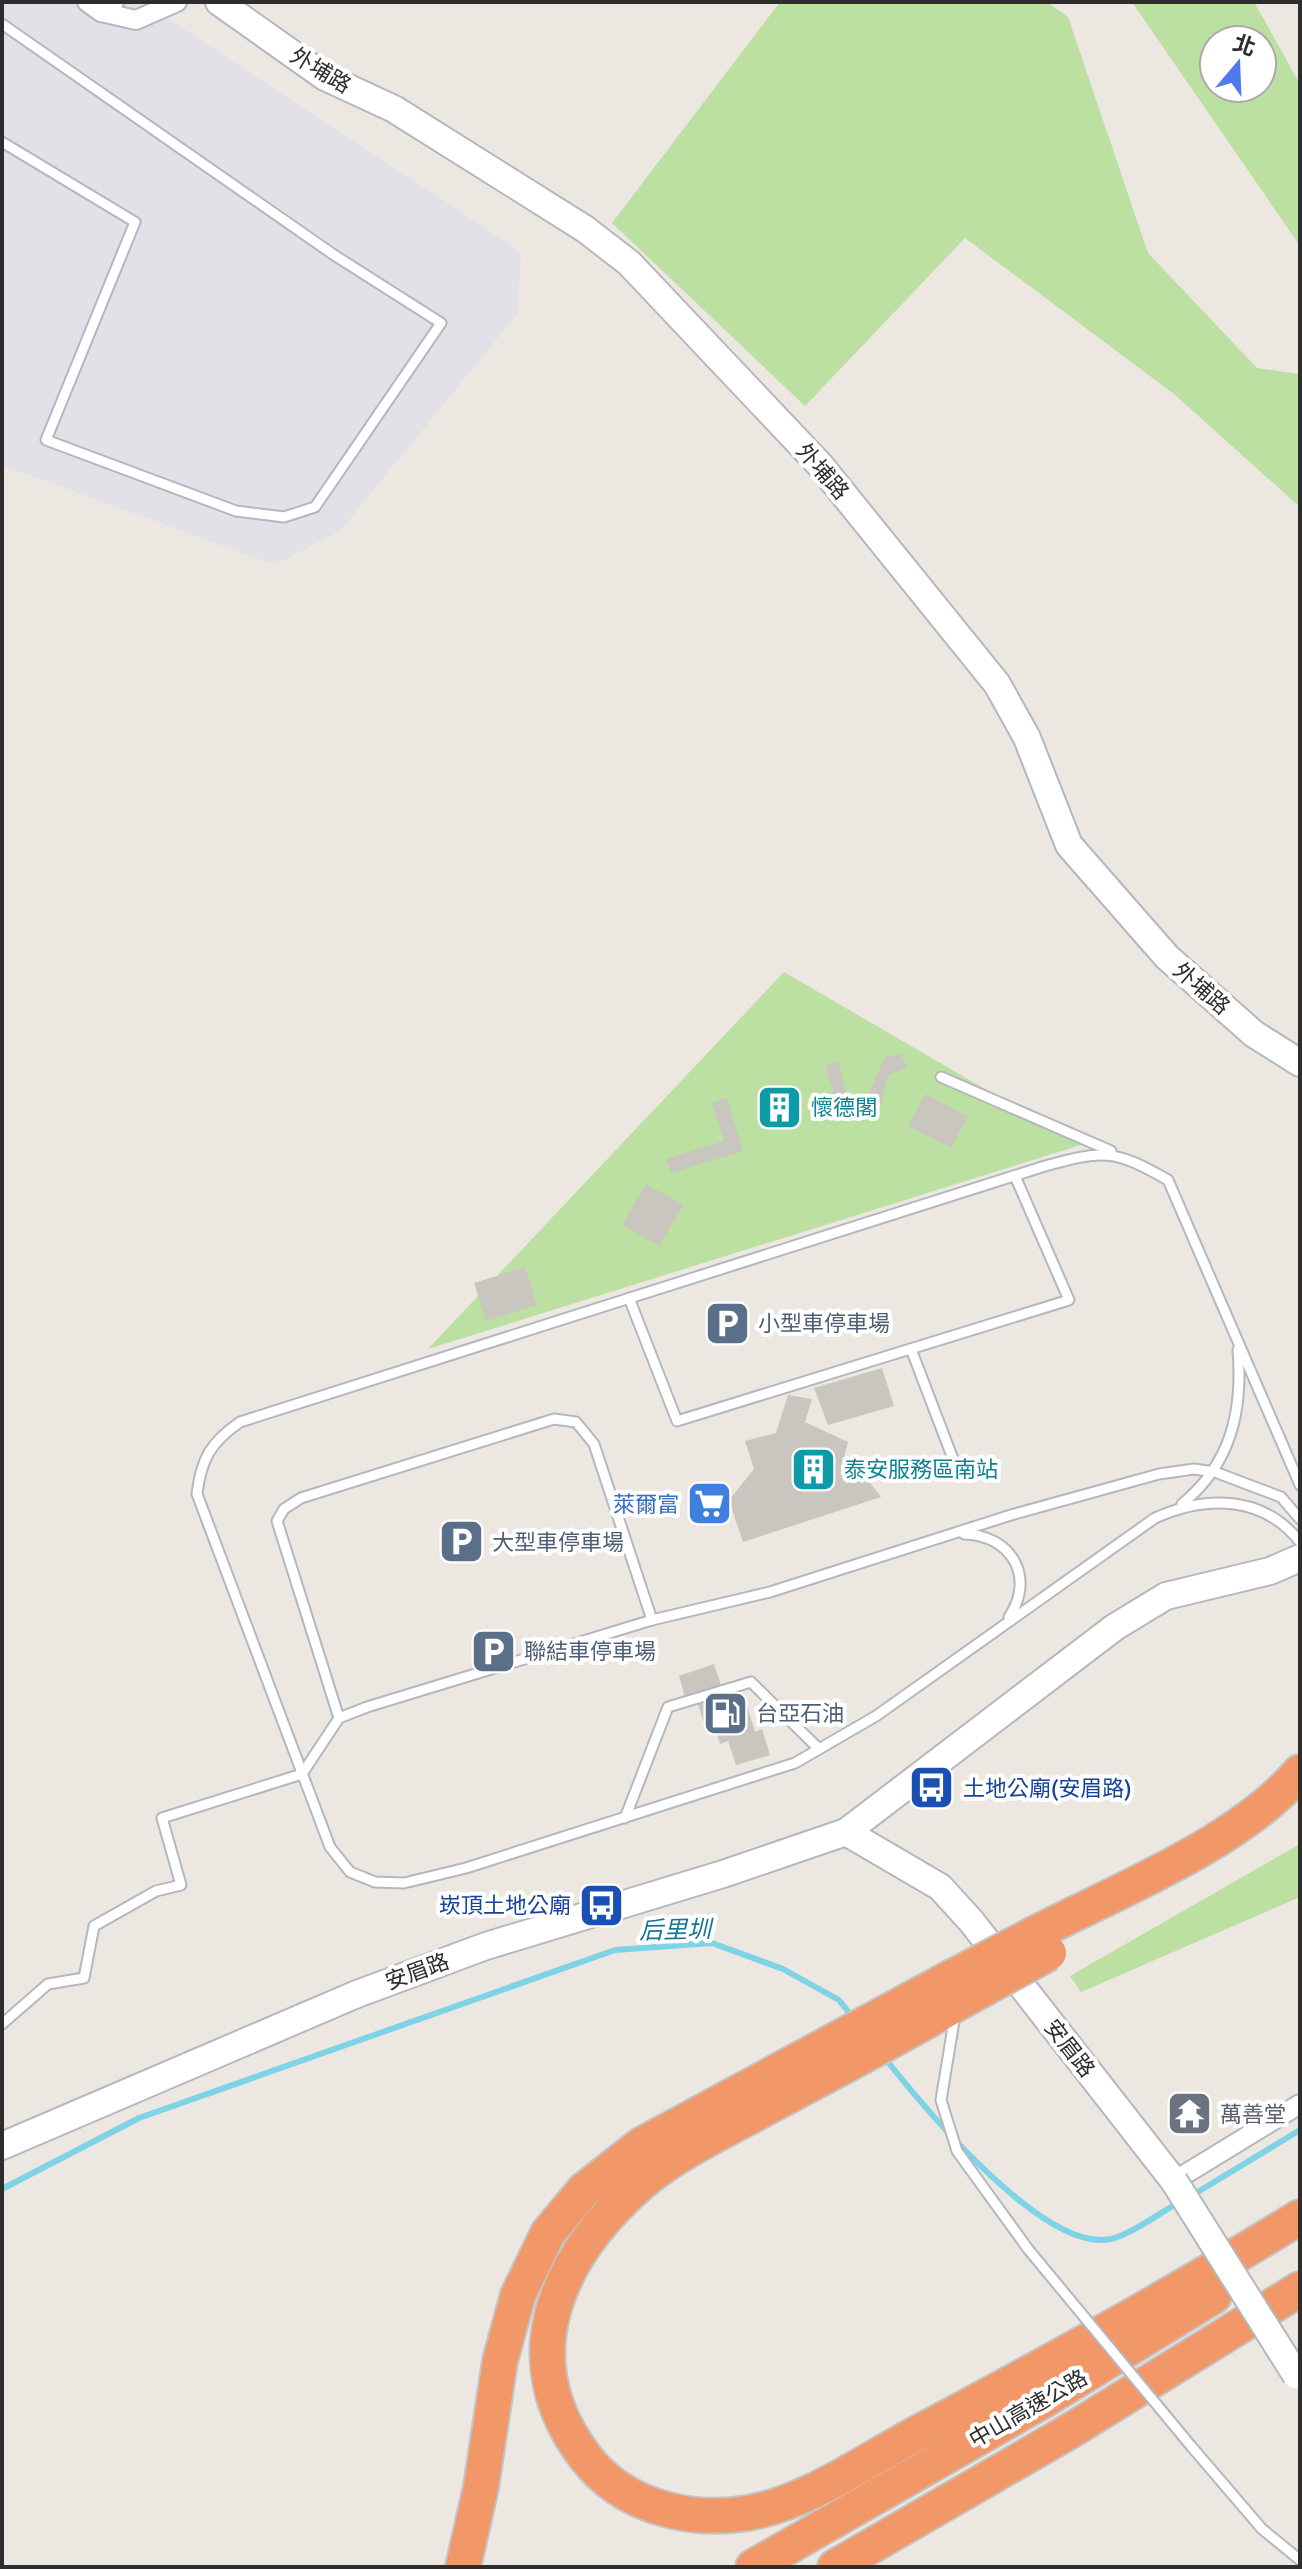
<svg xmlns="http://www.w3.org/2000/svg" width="1302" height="2569" viewBox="0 0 1302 2569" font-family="Signika,'Noto Sans TC',sans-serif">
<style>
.industrial{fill:#e2e1e7}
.green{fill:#bcdfa2;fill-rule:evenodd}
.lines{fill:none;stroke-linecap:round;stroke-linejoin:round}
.stream{stroke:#7ed3e6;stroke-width:6}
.building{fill:#c9c5bf}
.lane-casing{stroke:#b4b7bf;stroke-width:13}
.street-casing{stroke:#b4b7bf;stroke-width:22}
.secondary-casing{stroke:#b4b7bf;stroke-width:30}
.highway-casing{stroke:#c4c4c4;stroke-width:38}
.lane{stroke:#fff;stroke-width:9}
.street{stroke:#fff;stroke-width:18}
.secondary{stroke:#fff;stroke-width:26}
.highway{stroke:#f29868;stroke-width:34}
.lane-bridge-casing{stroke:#b4b7bf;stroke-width:13;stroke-linecap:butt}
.secondary-bridge-casing{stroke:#b4b7bf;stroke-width:30;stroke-linecap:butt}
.highway-bridge-casing{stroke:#c4c4c4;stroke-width:38;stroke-linecap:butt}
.lane-bridge{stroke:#fff;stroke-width:9}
.secondary-bridge{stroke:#fff;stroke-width:26}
.highway-bridge{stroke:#f29868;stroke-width:34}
.labels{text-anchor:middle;stroke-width:8;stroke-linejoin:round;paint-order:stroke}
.street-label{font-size:22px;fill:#2d2d2d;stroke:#fff}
.culture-label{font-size:22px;fill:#0d838f;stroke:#fff;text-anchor:start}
.service-label{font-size:22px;fill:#4e5e75;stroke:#fff;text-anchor:start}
.shop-label{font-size:22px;fill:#366cbe;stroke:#fff;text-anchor:end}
.transit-label{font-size:22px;fill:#164399;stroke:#fff;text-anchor:start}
.worship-label{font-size:22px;fill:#5b616d;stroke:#fff;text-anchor:start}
.water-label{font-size:24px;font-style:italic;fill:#197595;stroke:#fff}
</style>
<rect width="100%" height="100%" fill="#ede7e1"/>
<polygon class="industrial" points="2,2 143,2 521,252 518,313 341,530 275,565 2,465"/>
<g class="green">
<polygon points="780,2 1047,2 1068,17 1148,253 1257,368 1299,374 1300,369 1300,507 1174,394 965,238 805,406 612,223"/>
<path d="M1132,2H1254L1300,84V246ZM1214,40H1262V88H1214Z"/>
<polygon points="784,972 1081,1145 428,1349"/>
<polygon points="1300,1844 1300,1897 1081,1992 1070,1976"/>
</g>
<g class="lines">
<g class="stream">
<path d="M884,2057C922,2105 1044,2254 1111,2239C1130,2235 1163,2211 1181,2201"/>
<polyline points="2,2189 139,2118 615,1950 712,1943 783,1969 839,2000 854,2019"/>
<polyline points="1191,2196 1300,2130"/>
</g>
</g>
<g class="building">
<polygon points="901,1054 907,1068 888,1075 881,1105 841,1117 825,1066 838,1062 848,1099 869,1093 885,1057"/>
<circle cx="780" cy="1106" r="15"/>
<polygon points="925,1094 968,1116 951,1148 908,1126"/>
<polygon points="727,1098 743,1151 671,1173 666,1159 724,1141 712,1103"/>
<polygon points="646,1184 683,1205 659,1246 622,1225"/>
<polygon points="525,1267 537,1305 486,1321 474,1283"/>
<polygon points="882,1368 894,1406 828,1425 814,1388"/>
<polygon points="788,1395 812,1399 805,1422 848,1442 844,1458 873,1468 868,1480 881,1497 743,1542 729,1500 754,1469 745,1441 776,1433"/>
<polygon points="714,1664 721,1685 731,1681 740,1707 747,1705 755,1732 762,1729 770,1755 736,1765 728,1741 720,1744 712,1719 703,1721 696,1697 686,1700 679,1676"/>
</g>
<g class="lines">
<defs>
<g id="lane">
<polyline points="2,24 334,255 441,323 315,507 284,517 236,511 46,440 135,222 2,142"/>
<polyline points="941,1077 1111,1151"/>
<polyline points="629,1298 677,1421 1069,1300 1015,1176"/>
<polyline points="911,1349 958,1472"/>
<path d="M1300,1485L1168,1180C1114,1149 1103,1150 1045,1166L240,1422C211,1442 201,1459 197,1494L330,1847L350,1872L375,1882L404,1883L466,1868L795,1763L876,1716L1155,1518C1206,1495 1263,1495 1300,1542"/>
<path d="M1182,1504C1231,1464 1243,1411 1238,1350"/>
<path d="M964,1534C1011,1535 1036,1577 1009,1617"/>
<polyline points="339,1718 277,1521 284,1509 301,1498 554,1419 576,1422 594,1444 652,1620"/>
<polyline points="625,1818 668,1707 751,1682 819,1749"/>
<polyline points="955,2015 941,2100 957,2151 1028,2249"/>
<polyline points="2,2024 48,1984 84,1978 94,1926 156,1891 181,1885 162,1818 302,1774 339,1718 367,1707 652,1620 770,1592 1011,1515 1159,1474 1194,1469 1215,1472 1281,1497 1300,1519"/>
<polyline points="1191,2446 1262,2529 1300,2560"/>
</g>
<g id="street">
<polyline points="87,2 101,12 114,2"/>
<polyline points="101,12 136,20 177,2"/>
<polyline points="1174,2181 1300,2104"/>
</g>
<g id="secondary">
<polyline points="219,2 325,77 394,109 585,229 629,263 820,465 997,684 1027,738 1069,845 1167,957 1254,1034 1300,1063"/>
<polyline points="846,1832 940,1887 971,1921 1174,2181"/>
<polyline points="2,2146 357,1994 486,1946 723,1874 846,1832 1115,1627 1166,1596 1270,1571 1300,1558"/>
</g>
<g id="highway">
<path d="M1034,1934C1119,1890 1238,1844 1300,1772"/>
<path d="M958,2003C892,2042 823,2077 755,2114C719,2133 671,2157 640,2184C556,2258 510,2359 586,2458C623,2506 689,2523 748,2513C806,2503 864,2462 916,2434C1046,2365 1175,2294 1300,2217"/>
<polyline points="463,2567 481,2487 500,2361 518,2295 548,2233 584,2190 641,2145 952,1977"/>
<polyline points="753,2567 1046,2399 1214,2296"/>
<polyline points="835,2567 1070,2431 1300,2289"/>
</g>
</defs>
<use href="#lane" class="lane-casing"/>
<use href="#street" class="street-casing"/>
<use href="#secondary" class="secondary-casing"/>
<use href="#highway" class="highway-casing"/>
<use href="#lane" class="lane"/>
<use href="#street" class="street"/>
<use href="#secondary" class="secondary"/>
<use href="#highway" class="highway"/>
<defs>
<polyline id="lane-bridge" points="1028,2249 1191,2446"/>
<polyline id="secondary-bridge" points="1174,2181 1296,2375"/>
<g id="highway-bridge">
<polyline points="952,1977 1034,1934"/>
<polyline points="958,2003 1049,1953"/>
</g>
</defs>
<use href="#lane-bridge" class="lane-bridge-casing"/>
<use href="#secondary-bridge" class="secondary-bridge-casing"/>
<use href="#highway-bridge" class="highway-bridge-casing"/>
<use href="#lane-bridge" class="lane-bridge"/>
<use href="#secondary-bridge" class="secondary-bridge"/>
<use href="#highway-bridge" class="highway-bridge"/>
</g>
<defs>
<symbol id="building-square" viewBox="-11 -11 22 22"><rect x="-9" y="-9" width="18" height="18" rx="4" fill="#0f9aa8" stroke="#fff"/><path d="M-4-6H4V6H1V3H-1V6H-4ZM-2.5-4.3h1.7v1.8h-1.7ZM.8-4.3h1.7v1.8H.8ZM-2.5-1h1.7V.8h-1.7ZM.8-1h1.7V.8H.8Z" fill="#fff"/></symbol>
<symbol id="parking-square" viewBox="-11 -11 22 22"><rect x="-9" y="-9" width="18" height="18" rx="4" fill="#5c6f8a" stroke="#fff"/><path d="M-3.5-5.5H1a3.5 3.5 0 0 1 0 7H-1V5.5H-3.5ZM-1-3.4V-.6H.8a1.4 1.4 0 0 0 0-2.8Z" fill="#fff"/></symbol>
<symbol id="supermarket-square" viewBox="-11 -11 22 22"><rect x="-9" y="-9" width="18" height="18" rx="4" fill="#3f7fe0" stroke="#fff"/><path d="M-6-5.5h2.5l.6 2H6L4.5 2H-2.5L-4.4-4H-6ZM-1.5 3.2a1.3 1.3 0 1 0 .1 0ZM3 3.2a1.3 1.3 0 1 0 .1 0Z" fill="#fff"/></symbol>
<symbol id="fuel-square" viewBox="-11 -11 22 22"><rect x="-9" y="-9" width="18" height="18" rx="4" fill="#5c6f8a" stroke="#fff"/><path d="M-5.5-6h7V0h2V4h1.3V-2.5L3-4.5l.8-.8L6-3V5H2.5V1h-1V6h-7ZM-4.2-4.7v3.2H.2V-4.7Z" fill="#fff"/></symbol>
<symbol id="bus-square" viewBox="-11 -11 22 22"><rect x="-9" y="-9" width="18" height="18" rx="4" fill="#1a4fb4" stroke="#fff"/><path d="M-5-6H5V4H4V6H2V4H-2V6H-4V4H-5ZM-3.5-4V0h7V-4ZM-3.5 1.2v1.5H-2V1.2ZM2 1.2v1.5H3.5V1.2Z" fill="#fff"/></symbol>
<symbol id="temple-square" viewBox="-11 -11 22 22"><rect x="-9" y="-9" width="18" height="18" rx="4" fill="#6b7280" stroke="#fff"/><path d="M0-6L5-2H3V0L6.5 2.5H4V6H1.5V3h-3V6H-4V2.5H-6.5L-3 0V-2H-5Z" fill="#fff"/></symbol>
</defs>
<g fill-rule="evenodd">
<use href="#building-square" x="754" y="1082" width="51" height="51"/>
<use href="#parking-square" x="702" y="1298" width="51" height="51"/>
<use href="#building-square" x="788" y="1444" width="51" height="51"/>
<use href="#supermarket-square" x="684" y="1478" width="51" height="51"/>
<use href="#parking-square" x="436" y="1516" width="51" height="51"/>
<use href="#parking-square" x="468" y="1626" width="51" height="51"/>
<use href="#fuel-square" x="700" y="1688" width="51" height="51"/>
<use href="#bus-square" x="906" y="1762" width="51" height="51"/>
<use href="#bus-square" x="576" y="1880" width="51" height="51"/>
<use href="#temple-square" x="1164" y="2088" width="51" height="51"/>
</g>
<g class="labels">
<g class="street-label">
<text transform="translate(321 70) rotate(31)" y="8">外埔路</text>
<text transform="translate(823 471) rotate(49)" y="8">外埔路</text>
<text transform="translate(1202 988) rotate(41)" y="8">外埔路</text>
<text transform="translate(417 1971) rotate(-20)" y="8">安眉路</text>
<text transform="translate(1070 2048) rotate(52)" y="8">安眉路</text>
<text transform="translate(1028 2408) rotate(-30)" y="8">中山高速公路</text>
</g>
<g class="culture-label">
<text x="811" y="1115">懷德閣</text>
<text x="844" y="1477">泰安服務區南站</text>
</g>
<g class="service-label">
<text x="758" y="1331">小型車停車場</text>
<text x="492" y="1550">大型車停車場</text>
<text x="524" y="1659">聯結車停車場</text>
<text x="756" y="1721">台亞石油</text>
</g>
<g class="shop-label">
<text x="679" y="1512">萊爾富</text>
</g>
<g class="transit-label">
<text x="963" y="1796">土地公廟(安眉路)</text>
<text x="571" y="1913" text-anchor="end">崁頂土地公廟</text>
</g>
<g class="worship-label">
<text x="1220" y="2122">萬善堂</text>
</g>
<g class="water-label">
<text transform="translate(675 1930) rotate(-1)" y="8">后里圳</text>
</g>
</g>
<rect width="1302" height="2569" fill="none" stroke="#2d2d2d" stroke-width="8"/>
<g transform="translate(1238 64) rotate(19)"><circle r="38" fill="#ffffff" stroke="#ababab" stroke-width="2"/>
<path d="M0-6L14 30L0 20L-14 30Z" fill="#4f7aec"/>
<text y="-12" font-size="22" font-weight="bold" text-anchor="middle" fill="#2d2d2d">北</text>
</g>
</svg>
